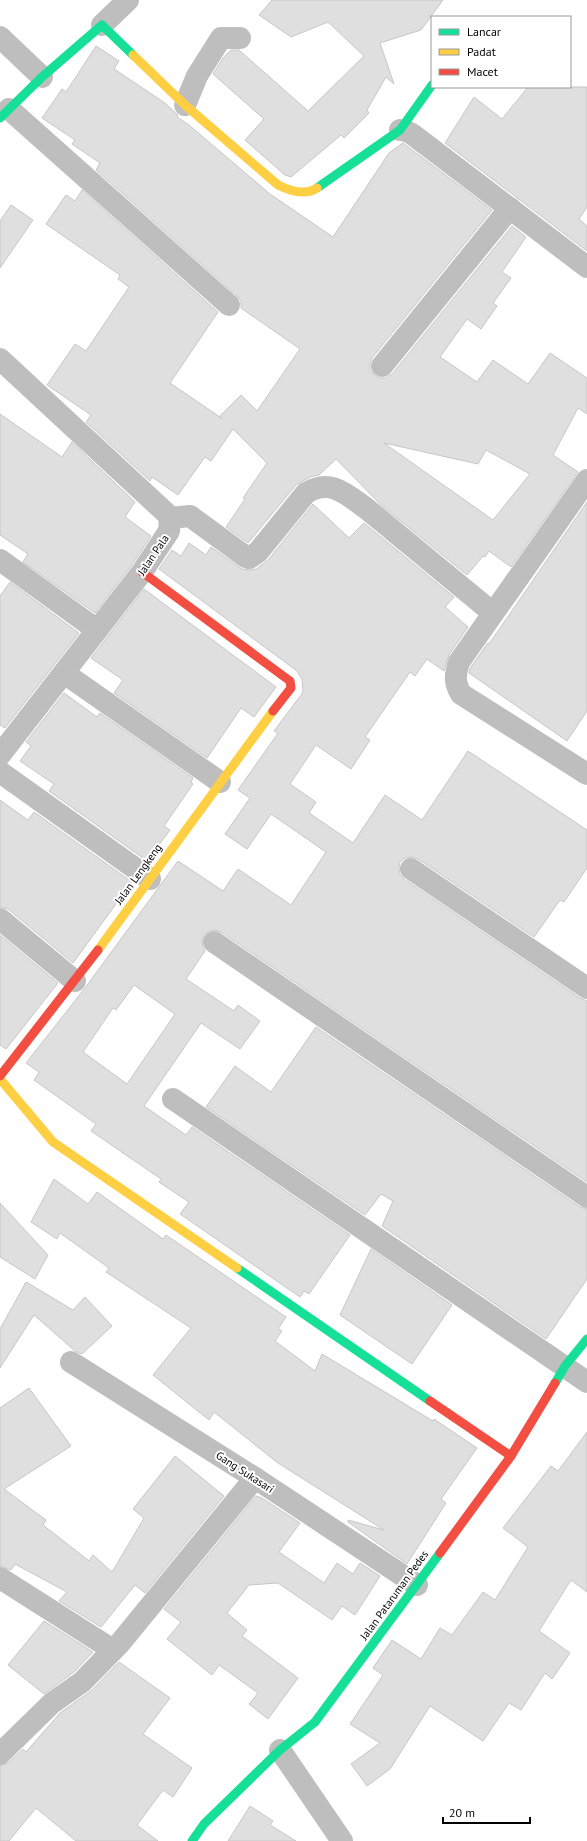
<svg xmlns="http://www.w3.org/2000/svg" width="587" height="1841" viewBox="0 0 587 1841" font-family="'PT Sans',sans-serif">
<style>
.building{fill:#dfdfdf;stroke:#c7c7c7;fill-rule:evenodd}
.lines{fill:none;stroke-linecap:round;stroke-linejoin:round}
.street{stroke:#bebebe;stroke-width:22}
.fast{stroke:#16e098;stroke-width:9}
.slow{stroke:#ffcf43;stroke-width:9}
.jam{stroke:#f24e42;stroke-width:9}
.labels{text-anchor:middle;stroke-width:4;stroke-linejoin:round;paint-order:stroke}
.street-label{font-size:11px;fill:#000;stroke:#fff}
</style>
<rect width="100%" height="100%" fill="#fff"/>
<g class="building">
<polygon points="272,0 443,0 421,30 380,43 394,84 386,77 367,110 369,113 344,138 341,135 291,177 285,175 245,140 264,119 213,74 223,58 231,50 239,50 308,111 364,56 328,22 291,37 259,15"/>
<path d="M96,46L119,61L114,69L165,103L178,115L177,117L189,125L270,194L333,237L389,153L403,143L492,210L372,358L370,364V370L374,375L380,378H386L392,374L512,226L526,237L502,272L511,278L493,303L497,306L481,329L467,319L440,357L477,382L493,360L528,384L550,353L587,378V414L578,408L553,455L578,472L511,567L489,551L485,557L483,556L467,575L381,505L336,459L319,475L310,477L296,485L248,543L226,527L245,499L243,498L267,463L233,429L211,461L205,457L178,495L152,477L150,481L86,422L91,415L47,385L75,344L86,351L129,287L118,279L120,275L46,224L66,195L75,201L82,190L218,312L170,383L223,419L220,416L241,395L257,411L300,349L241,308V301L237,296L96,170L100,163L72,144L75,140L42,118L62,89L66,92ZM384,443L478,464L486,450L530,474L493,520Z"/>
<polygon points="528,87 587,87 587,207 579,219 587,226 587,251 445,143 474,97 502,119"/>
<polygon points="11,205 33,220 0,268 0,221"/>
<polygon points="0,414 62,457 72,442 135,502 125,517 151,536 132,565 95,613 23,562 28,554 0,535"/>
<polygon points="587,502 587,711 567,741 469,673 470,668 488,643 489,644"/>
<path d="M313,504L349,538L364,523L454,597L445,607L468,627L449,655L444,671L427,659L415,676L410,672L365,737L370,740L351,769L316,745L290,784L316,802L309,813L353,843L385,795L422,820L468,751L587,830V868L564,902L560,900L534,937L418,859L412,857L405,858L400,862L399,868L400,875L404,879L580,998L587,1001V1182L221,932L215,930L209,931L204,935L202,941L203,947L205,951L186,979L234,1011L238,1005L260,1021L240,1049L201,1023L144,1106L186,1135L192,1127L350,1235L309,1294L304,1291L300,1297L180,1214L189,1202L159,1182L161,1179L91,1131L96,1124L34,1080L39,1072L26,1063L85,988L178,861L223,891L238,869L291,905L326,852L271,814L247,849L225,834L250,798L238,790L278,733L274,731L301,695L303,691L302,679L297,671L159,569L172,550L181,556L189,543L206,555L211,547L242,569L250,570L256,569L268,560ZM134,985L175,1014L127,1084L83,1052L113,1008L116,1010Z"/>
<polygon points="10,582 79,633 5,728 0,725 0,596"/>
<polygon points="144,589 276,687 254,717 241,708 207,758 114,693 123,680 91,658"/>
<polygon points="64,693 97,717 100,713 193,778 191,782 193,784 164,826 170,830 147,861 49,791 54,784 20,761 31,746 26,742"/>
<polygon points="0,800 28,820 34,812 132,882 73,963 8,909 0,907"/>
<polygon points="0,935 58,983 6,1049 0,1045"/>
<polygon points="316,1027 580,1207 587,1209 587,1279 546,1339 382,1226 393,1201 381,1194 365,1215 206,1107 235,1066 271,1092"/>
<polygon points="54,1179 88,1204 97,1192 163,1239 166,1235 286,1317 278,1329 282,1331 275,1341 315,1371 322,1354 433,1421 434,1419 477,1448 441,1499 446,1503 407,1564 348,1522 348,1520 384,1530 278,1463 214,1412 209,1420 153,1375 191,1328 106,1272 109,1268 60,1233 57,1239 31,1222"/>
<polygon points="0,1203 48,1255 35,1279 0,1257"/>
<polygon points="371,1249 452,1305 412,1364 340,1315"/>
<polygon points="26,1282 73,1310 85,1297 112,1326 82,1354 75,1351 34,1315 0,1368 0,1329"/>
<polygon points="29,1388 71,1446 4,1489 46,1520 43,1525 89,1561 93,1555 112,1572 144,1518 133,1509 175,1456 224,1496 145,1593 135,1585 101,1627 59,1601 67,1592 15,1564 11,1570 0,1566 0,1408"/>
<polygon points="587,1432 587,1592 571,1580 539,1631 570,1653 552,1679 545,1673 521,1710 509,1703 483,1741 430,1706 390,1769 367,1786 351,1764 380,1743 350,1724 383,1675 373,1668 392,1640 421,1659 440,1628 452,1635 483,1592 495,1600 528,1547 503,1528 551,1466 558,1471"/>
<polygon points="256,1496 262,1498 300,1523 279,1552 324,1583 337,1563 353,1574 360,1563 380,1576 355,1615 342,1606 332,1620 278,1583 249,1585 227,1613 247,1630 242,1636 298,1678 268,1719 249,1704 258,1693 219,1665 212,1675 167,1639 181,1622 164,1609"/>
<polygon points="44,1621 93,1652 74,1672 44,1694 8,1665"/>
<polygon points="119,1662 170,1698 143,1734 192,1768 173,1797 163,1790 137,1825 158,1841 76,1841 36,1808 9,1841 0,1841 0,1766 8,1763 23,1749 26,1752 60,1713 91,1691"/>
<polygon points="250,1806 273,1821 270,1825 296,1841 228,1841"/>
</g>
<g class="lines">
<g class="street">
<polyline points="102,25 128,0"/>
<polyline points="0,37 42,77"/>
<polyline points="185,105 197,76 221,38 240,38"/>
<polyline points="9,109 229,305"/>
<polyline points="400,130 406,131 412,134 587,267"/>
<polyline points="0,359 166,513 170,518 169,531 142,572 0,755"/>
<polyline points="382,366 510,208"/>
<path d="M587,480L459,662C455,675 454,682 461,694L587,774"/>
<path d="M170,518L190,516L246,557L249,558L258,552L306,493C331,478 346,494 367,509L493,613"/>
<polyline points="0,560 97,630"/>
<polyline points="64,673 220,782"/>
<polyline points="0,772 150,879"/>
<polyline points="411,869 587,988"/>
<polyline points="0,919 75,981"/>
<polyline points="214,942 587,1197"/>
<polyline points="173,1099 587,1382"/>
<polyline points="71,1362 255,1478 417,1585"/>
<polyline points="0,1578 113,1650"/>
<polyline points="280,1750 342,1841"/>
<polyline points="0,1754 52,1703 82,1682 120,1643 255,1478"/>
</g>
<g class="fast">
<polyline points="0,118 42,77 102,25 133,55"/>
<polyline points="317,188 400,130 432,85"/>
<polyline points="237,1268 430,1401"/>
<polyline points="555,1383 565,1366 587,1339"/>
<polyline points="192,1841 204,1824 280,1750 315,1722 440,1553"/>
</g>
<g class="slow">
<path d="M133,55L185,105L278,185C290,191 305,196 317,188"/>
<polyline points="98,950 273,711"/>
<polyline points="0,1079 53,1142 237,1268"/>
</g>
<g class="jam">
<polyline points="142,572 290,681 291,688 273,711"/>
<polyline points="0,1076 98,950"/>
<polyline points="430,1401 511,1456"/>
<polyline points="440,1553 511,1456 555,1383"/>
</g>
</g>
<g class="labels">
<g class="street-label">
<text transform="translate(153 555) rotate(-56)" y="4">Jalan Pala</text>
<text transform="translate(138 874) rotate(-54)" y="4">Jalan Lengkeng</text>
<text transform="translate(245 1472) rotate(33)" y="4">Gang Sukasari</text>
<text transform="translate(394 1595) rotate(-54)" y="4">Jalan Pataruman Pedes</text>
</g>
</g>
<rect x="431" y="16" width="140" height="72" fill="#ffffff" stroke="#999999"/>
<rect x="439" y="29" width="20" height="6" fill="#16e098" stroke="#999999"/>
<text x="467" y="36" font-size="12" fill="#000000">Lancar</text>
<rect x="439" y="49" width="20" height="6" fill="#ffcf43" stroke="#999999"/>
<text x="467" y="56" font-size="12" fill="#000000">Padat</text>
<rect x="439" y="69" width="20" height="6" fill="#f24e42" stroke="#999999"/>
<text x="467" y="76" font-size="12" fill="#000000">Macet</text>
<path d="M443 1817v6h87v-6" fill="none" stroke="#000000" stroke-width="2"/>
<text x="449" y="1817" font-size="12" fill="#000000" stroke="#ffffff" stroke-width="3" paint-order="stroke">20 m</text>
</svg>
